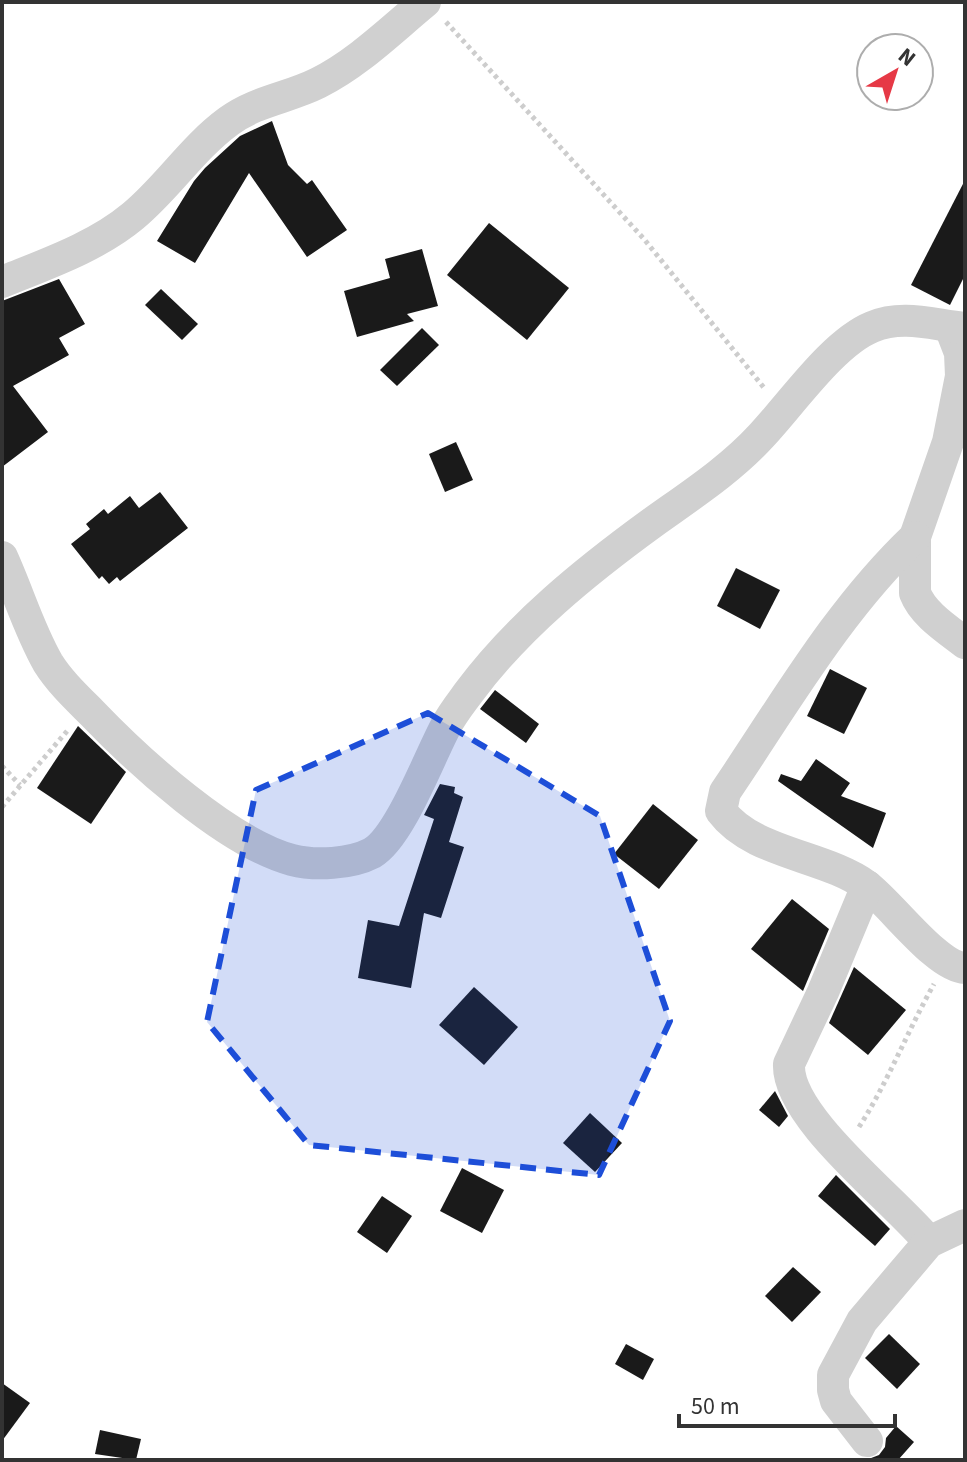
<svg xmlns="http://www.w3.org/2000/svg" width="967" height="1462" viewBox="0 0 967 1462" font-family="'Source Sans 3',sans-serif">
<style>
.building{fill:#1a1a1a}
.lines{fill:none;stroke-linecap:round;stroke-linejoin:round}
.path{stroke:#cdcdcd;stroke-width:5;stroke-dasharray:4 4;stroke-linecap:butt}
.street{stroke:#d0d0d0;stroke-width:32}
.marked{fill:#1d4ed8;fill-opacity:0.2;stroke:#1d4ed8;stroke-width:6;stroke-dasharray:16 10;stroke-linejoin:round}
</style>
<rect width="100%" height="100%" fill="#fff"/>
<g class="building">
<polygon points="272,121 288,165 307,184 312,180 347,230 307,257 249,173 195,263 157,241 194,181 205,168 240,136"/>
<polygon points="965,180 965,275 950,305 911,285"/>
<polygon points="489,223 569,288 527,340 447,275"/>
<polygon points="422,249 438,306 407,314 414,321 357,337 344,291 390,278 385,259"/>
<polygon points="59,279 85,324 59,338 69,355 13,386 48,432 2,467 2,301"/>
<polygon points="161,289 198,324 182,340 145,305"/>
<polygon points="422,328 439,345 397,386 380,370"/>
<polygon points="456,442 473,480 445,492 429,454"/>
<polygon points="160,492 188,528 120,581 117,577 109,584 102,576 99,579 71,544 90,529 86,524 104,509 108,514 130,496 139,508"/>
<polygon points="736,568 780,590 760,629 717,606"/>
<polygon points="830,669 867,688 844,734 807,716"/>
<polygon points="495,690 539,724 526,743 480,709"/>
<polygon points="78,726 126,772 91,824 37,788"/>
<polygon points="816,759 850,783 841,796 886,813 873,848 778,781 781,774 801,781"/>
<polygon points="440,784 455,787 454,793 463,797 449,842 464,847 441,918 424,913 411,988 358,978 368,920 399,926 434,819 424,815"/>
<polygon points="653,804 698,840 659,889 614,854"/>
<polygon points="792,899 829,929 803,991 751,949"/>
<polygon points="854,967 906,1010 868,1055 829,1023"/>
<polygon points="474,987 518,1027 484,1065 439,1025"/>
<polygon points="775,1091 788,1116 779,1127 759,1110"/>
<polygon points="590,1113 622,1143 595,1172 563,1143"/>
<polygon points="462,1168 504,1190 482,1233 440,1211"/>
<polygon points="836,1175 890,1229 875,1246 818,1196"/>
<polygon points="382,1196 412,1216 387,1253 357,1232"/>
<polygon points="793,1267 821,1292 792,1322 765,1296"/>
<polygon points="889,1334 920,1364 897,1389 865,1358"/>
<polygon points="626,1344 654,1359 643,1380 615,1364"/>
<polygon points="2,1383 30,1403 2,1441"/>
<polygon points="896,1426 914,1442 898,1460 866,1460 879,1455 885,1447 886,1438"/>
<polygon points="100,1430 141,1439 136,1460 95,1454"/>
</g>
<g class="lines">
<g class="path">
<polyline points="446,22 644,239 765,389"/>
<polyline points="2,766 20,785"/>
<polyline points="2,807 68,730"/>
<path d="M859,1127C888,1082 907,1032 934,984"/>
</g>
<g class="street">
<path d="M2,282C46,264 96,247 133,216C168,187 192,148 229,121C256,101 288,98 318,83C358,63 391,30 425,2"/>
<path d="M950,327L960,353L961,376L948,442L915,537V593C923,614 947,629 965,643"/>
<path d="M915,537C838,610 784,705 725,792L721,811C753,854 825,855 867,886C892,905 937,967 965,968"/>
<path d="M2,557C18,592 29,630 48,663C60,682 76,697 92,713C138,761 228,843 292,860C315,866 351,864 372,853C400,837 430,755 446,726C452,714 461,703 469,692C518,626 586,571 652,523C691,495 730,470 762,435C792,403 833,343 872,327C903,314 933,325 965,328"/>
<path d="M867,886L823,992L789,1064C786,1117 895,1200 929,1242"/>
<polyline points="867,1441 836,1401 833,1390 833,1375 862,1321 929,1242 965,1225"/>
</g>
</g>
<path class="marked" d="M428,713L600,816L670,1021L599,1175L309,1145L207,1022L256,790Z"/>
<rect width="967" height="1462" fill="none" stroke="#333333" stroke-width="8"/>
<g transform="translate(895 72) rotate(39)"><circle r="38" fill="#ffffff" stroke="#adadad" stroke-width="2"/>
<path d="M0-6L14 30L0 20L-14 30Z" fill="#e63946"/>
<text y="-12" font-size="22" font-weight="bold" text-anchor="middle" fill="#333333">N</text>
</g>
<path d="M679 1414v12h216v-12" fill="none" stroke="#333333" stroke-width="4"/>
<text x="691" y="1414" font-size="24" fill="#333333" stroke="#ffffff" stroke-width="6" paint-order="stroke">50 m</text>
</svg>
